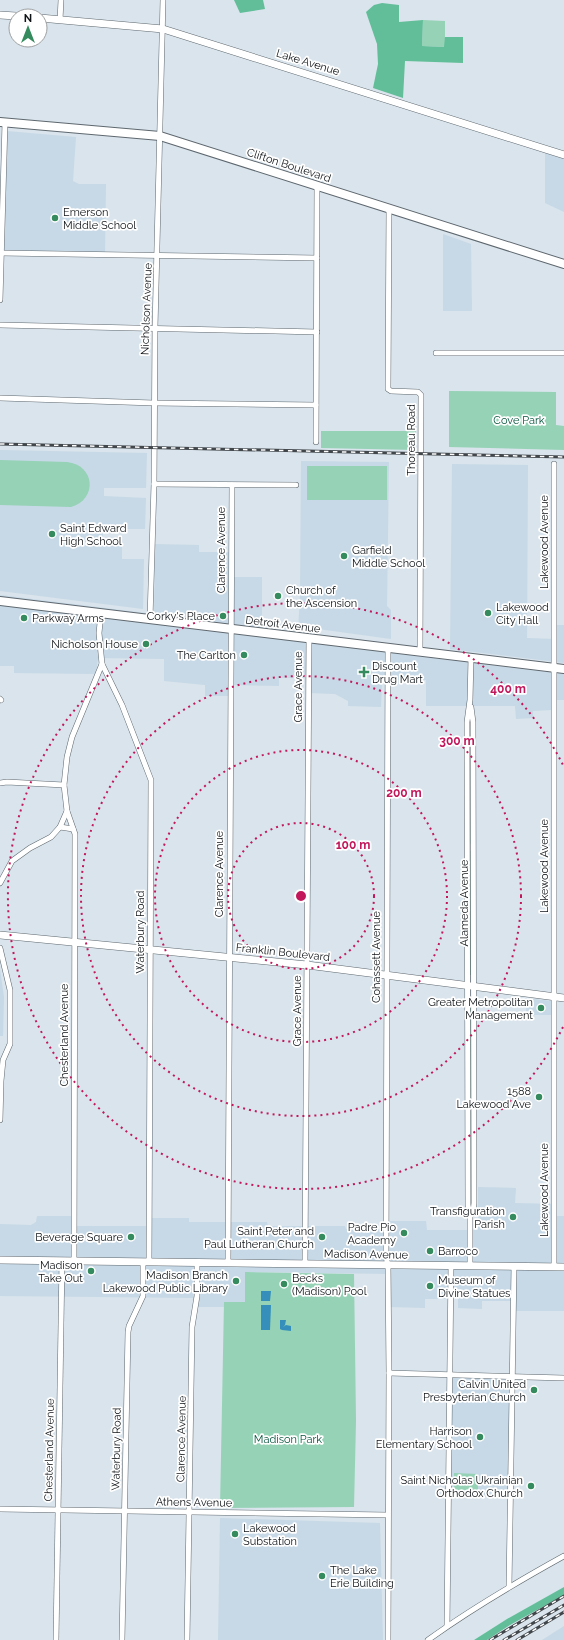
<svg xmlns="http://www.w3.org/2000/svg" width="564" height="1640" viewBox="0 0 564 1640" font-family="Raleway,sans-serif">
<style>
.built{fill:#c7d9e6}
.green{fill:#95d2b6}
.forest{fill:#62be98}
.water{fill:#368fba}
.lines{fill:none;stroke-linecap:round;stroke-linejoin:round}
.street-casing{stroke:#5e676e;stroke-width:6}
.secondary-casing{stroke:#5e676e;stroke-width:8}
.primary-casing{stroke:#5e676e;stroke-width:10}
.street{stroke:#fff;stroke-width:5}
.secondary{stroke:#fff;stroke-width:7}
.primary{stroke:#fff;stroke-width:8}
.rail-casing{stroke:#41464b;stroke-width:3}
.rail{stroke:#fff;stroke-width:1.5;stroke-dasharray:4.5;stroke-linecap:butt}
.ring{fill:none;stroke:#c2185b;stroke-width:2;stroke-dasharray:2 4}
.poi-dot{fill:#358b5e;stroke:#fff;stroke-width:1.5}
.labels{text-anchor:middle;stroke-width:3.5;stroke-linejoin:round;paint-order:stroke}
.street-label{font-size:11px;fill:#0f1316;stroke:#fff}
.poi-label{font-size:11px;fill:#0f1316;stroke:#fff;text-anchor:end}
.park-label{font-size:11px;fill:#025139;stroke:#fff}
.centre{fill:#c2185b;stroke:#fff;stroke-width:2}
.ring-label{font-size:12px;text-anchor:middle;font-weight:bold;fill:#c2185b;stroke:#fff;stroke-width:3.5;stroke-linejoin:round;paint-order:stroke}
</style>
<rect width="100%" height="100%" fill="#d9e4ec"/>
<g class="built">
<polygon points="7,131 76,137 73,181 79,184 106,184 105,252 4,251"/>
<polygon points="545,153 564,159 564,212 545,203"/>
<polygon points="443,234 471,244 472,311 443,311"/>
<polygon points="0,450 147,453 146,488 104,488 104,496 146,498 145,529 103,529 103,540 122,540 122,559 144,559 143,609 0,591"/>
<polygon points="301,461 389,462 387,606 391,610 391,639 318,629 317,633 298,631 300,596"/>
<polygon points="452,464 528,465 527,638 556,639 556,625 564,625 564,663 450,649"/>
<polygon points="155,544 199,545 199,552 233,552 233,577 262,577 262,637 564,674 564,700 551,700 551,710 533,711 533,718 516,719 515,706 426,706 426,680 382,680 381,707 348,706 348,701 335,694 306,693 305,678 279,678 279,686 234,685 234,696 205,696 205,685 164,681 164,659 98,658 96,674 14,673 14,666 0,666 0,595 154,614"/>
<polygon points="0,969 4,997 3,1036 0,1036"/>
<polygon points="526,998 551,1001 551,1015 526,1015"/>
<polygon points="478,1187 516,1188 515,1203 555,1204 555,1216 564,1216 564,1311 511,1311 511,1301 482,1301 482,1309 458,1308 458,1299 425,1299 425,1308 390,1307 390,1274 245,1272 245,1302 224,1302 224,1307 197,1307 198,1298 0,1296 0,1224 31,1225 36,1222 37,1216 75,1216 75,1226 147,1226 148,1218 189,1218 189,1222 267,1222 268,1226 345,1226 346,1229 383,1229 384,1221 426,1221 427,1230 478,1230"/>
<polygon points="451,1377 509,1379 509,1497 450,1496"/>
<polygon points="220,1518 380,1523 383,1640 218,1640"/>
<polygon points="564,1626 564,1640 542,1640"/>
</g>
<g class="green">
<polygon points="423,20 445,21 445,47 422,46"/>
<polygon points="449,391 556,392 556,425 564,426 564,450 449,447"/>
<polygon points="321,431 416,431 416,450 321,448"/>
<path d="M0,460L67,462C95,465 98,499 71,507L0,505Z"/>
<rect x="307" y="466" width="80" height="34"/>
<polygon points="469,723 472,723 472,844 470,844"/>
<rect x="469" y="851" width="3" height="124"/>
<rect x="469" y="998" width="3" height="106"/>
<polygon points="469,1111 471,1111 472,1204 470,1204"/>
<polygon points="245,1272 354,1274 356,1421 354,1507 220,1508 224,1302 245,1302"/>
<polygon points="454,1473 478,1474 478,1490 454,1490"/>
</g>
<g class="forest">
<polygon points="234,0 263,0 265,9 240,13"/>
<polygon points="382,3 399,5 399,22 423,20 422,46 444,47 445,37 463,37 463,63 405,61 403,98 373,88 378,64 377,44 366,12 374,5"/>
<polygon points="564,1587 564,1595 510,1625 487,1640 474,1640 507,1619"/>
</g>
<g class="water">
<polygon points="261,1291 271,1291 270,1301 261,1301"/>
<polygon points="261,1305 271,1305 270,1330 261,1330"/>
<polygon points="280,1320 286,1320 285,1325 283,1327 286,1325 291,1326 291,1331 282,1330 280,1329"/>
</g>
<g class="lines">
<defs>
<g id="street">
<polyline points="60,20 61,0"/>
<polyline points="389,209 388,389 391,391 418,392 421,395 420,652"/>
<polyline points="1,253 317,258"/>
<polyline points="0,300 5,122"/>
<polyline points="0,325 317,332"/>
<polyline points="436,353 564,353"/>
<polyline points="0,398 154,403 316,405"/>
<polyline points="316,442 317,186"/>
<polyline points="554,464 554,1267"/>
<polyline points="154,484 296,485"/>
<polyline points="101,613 99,633 102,664 122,705 151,780 149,1262"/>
<polyline points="150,619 154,484 155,328 163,0"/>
<polyline points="388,648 386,1257 388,1265 389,1373 388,1640"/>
<polyline points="0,699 1,700"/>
<polyline points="0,783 7,782 64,785"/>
<polyline points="67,811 75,834 74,1261"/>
<polyline points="60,827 73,829"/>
<polyline points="0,883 12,861 30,848 51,837 60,827 67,811 64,785 67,757 72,737 102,664"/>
<polyline points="0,948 10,990 10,1044 3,1060 1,1081 0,1120"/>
<polyline points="470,1216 473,1212 474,1203 473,722 471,707"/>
<polyline points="228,1263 232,485"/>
<polyline points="305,1264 309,638"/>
<polyline points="470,1266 470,1216 468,1205 467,722 470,700 471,658"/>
<polyline points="389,1373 564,1378"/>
<polyline points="0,1509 388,1515"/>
<polyline points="509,1587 514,1267"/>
<polyline points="447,1626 451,1266"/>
<polyline points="56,1640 62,1261"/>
<polyline points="122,1640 128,1332 129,1326 143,1296 143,1262"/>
<polyline points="187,1640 192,1327 197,1296 197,1262"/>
<path d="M428,1640C471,1609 517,1582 564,1556"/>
</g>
<g id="secondary">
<polyline points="0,15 16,16"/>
<polyline points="40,18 163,29 564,155"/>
<polyline points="0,935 307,965 564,998"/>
<polyline points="0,1260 564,1267"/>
</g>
<g id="primary">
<polyline points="0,122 160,136 564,264"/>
<polyline points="0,601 564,669"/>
</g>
</defs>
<use href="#street" class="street-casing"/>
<use href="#secondary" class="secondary-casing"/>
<use href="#primary" class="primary-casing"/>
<use href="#street" class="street"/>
<use href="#secondary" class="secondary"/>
<use href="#primary" class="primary"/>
<defs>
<g id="rail">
<polyline points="0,444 564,457"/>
<polyline points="490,1640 564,1596"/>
<polyline points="504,1640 564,1605"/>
<polyline points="517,1640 564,1612"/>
</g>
</defs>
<use href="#rail" class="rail-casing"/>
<use href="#rail" class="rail"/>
</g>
<g class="ring">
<circle cx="301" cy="896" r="73"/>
<circle cx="301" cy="896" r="146"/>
<circle cx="301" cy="896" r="220"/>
<path d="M563 1027A293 293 0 1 1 563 765"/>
</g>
<g class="poi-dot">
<circle cx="55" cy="218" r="4"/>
<circle cx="52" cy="534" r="4"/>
<circle cx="344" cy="556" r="4"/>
<circle cx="278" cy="596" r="4"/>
<circle cx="488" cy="613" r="4"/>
<circle cx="223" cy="616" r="4"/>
<circle cx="24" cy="618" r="4"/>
<circle cx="146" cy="644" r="4"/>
<circle cx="244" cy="655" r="4"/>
<path d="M362 666h4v4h4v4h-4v4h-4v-4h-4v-4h4z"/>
<circle cx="541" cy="1008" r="4"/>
<circle cx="539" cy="1097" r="4"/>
<circle cx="513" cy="1217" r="4"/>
<circle cx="404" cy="1233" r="4"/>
<circle cx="131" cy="1237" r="4"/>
<circle cx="322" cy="1237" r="4"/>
<circle cx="430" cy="1251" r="4"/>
<circle cx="91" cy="1271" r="4"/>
<circle cx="236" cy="1281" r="4"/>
<circle cx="284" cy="1284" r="4"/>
<circle cx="430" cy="1286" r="4"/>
<circle cx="534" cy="1390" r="4"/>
<circle cx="480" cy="1437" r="4"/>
<circle cx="531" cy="1486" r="4"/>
<circle cx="235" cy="1534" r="4"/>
<circle cx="322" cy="1576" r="4"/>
</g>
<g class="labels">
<g class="street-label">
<text transform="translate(308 62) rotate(17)" y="4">Lake Avenue</text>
<text transform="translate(289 165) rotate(18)" y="4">Clifton Boulevard</text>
<text transform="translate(146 309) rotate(-88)" y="4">Nicholson Avenue</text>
<text transform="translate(411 440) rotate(-90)" y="4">Thoreau Road</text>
<text transform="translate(544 542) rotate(-90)" y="4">Lakewood Avenue</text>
<text transform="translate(221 550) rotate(-90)" y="4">Clarence Avenue</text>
<text transform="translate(283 624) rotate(7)" y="4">Detroit Avenue</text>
<text transform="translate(298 687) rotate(-90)" y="4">Grace Avenue</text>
<text transform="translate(544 866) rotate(-90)" y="4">Lakewood Avenue</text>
<text transform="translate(219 874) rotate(-90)" y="4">Clarence Avenue</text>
<text transform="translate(464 903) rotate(-90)" y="4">Alameda Avenue</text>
<text transform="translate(140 932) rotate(-90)" y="4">Waterbury Road</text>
<text transform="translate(283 952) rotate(6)" y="4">Franklin Boulevard</text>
<text transform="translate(376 957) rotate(-90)" y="4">Cohassett Avenue</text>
<text transform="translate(297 1011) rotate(-90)" y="4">Grace Avenue</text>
<text transform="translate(64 1035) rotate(-90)" y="4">Chesterland Avenue</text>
<text transform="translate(544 1190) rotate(-90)" y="4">Lakewood Avenue</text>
<text transform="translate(366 1254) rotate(1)" y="4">Madison Avenue</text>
<text transform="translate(181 1439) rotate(-89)" y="4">Clarence Avenue</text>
<text transform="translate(116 1449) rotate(-89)" y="4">Waterbury Road</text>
<text transform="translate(49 1450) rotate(-89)" y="4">Chesterland Avenue</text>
<text transform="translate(194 1502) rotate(1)" y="4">Athens Avenue</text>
</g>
<g class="poi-label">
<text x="63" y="216" text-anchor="start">Emerson<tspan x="63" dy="13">Middle School</tspan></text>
<text x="60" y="532" text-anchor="start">Saint Edward<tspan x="60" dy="13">High School</tspan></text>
<text x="352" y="554" text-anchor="start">Garfield<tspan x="352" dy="13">Middle School</tspan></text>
<text x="286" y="594" text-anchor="start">Church of<tspan x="286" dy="13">the Ascension</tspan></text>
<text x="496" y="611" text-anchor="start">Lakewood<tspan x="496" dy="13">City Hall</tspan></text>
<text x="215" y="620">Corky's Place</text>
<text x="32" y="622" text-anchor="start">Parkway Arms</text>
<text x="138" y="648">Nicholson House</text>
<text x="236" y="659">The Carlton</text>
<text x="372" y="670" text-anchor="start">Discount<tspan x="372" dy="13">Drug Mart</tspan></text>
<text x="533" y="1006">Greater Metropolitan<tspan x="533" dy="13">Management</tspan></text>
<text x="531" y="1095">1588<tspan x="531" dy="13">Lakewood Ave</tspan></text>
<text x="505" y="1215">Transfiguration<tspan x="505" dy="13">Parish</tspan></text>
<text x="396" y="1231">Padre Pio<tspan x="396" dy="13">Academy</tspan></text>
<text x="314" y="1235">Saint Peter and<tspan x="314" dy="13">Paul Lutheran Church</tspan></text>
<text x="123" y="1241">Beverage Square</text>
<text x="438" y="1255" text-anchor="start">Barroco</text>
<text x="83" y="1269">Madison<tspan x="83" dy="13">Take Out</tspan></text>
<text x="228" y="1279">Madison Branch<tspan x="228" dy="13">Lakewood Public Library</tspan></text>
<text x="292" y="1282" text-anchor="start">Becks<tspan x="292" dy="13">(Madison) Pool</tspan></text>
<text x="438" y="1284" text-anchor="start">Museum of<tspan x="438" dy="13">Divine Statues</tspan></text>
<text x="526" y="1388">Calvin United<tspan x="526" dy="13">Presbyterian Church</tspan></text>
<text x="472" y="1435">Harrison<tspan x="472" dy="13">Elementary School</tspan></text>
<text x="523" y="1484">Saint Nicholas Ukrainian<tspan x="523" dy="13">Orthodox Church</tspan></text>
<text x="243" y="1532" text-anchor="start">Lakewood<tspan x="243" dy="13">Substation</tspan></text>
<text x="330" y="1574" text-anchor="start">The Lake<tspan x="330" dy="13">Erie Building</tspan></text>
</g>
<g class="park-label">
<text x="519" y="424">Cove Park</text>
<text x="288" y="1443">Madison Park</text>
</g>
</g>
<circle cx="301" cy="896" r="6" class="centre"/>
<g class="ring-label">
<text x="508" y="693">400 m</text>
<text x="457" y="745">300 m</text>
<text x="404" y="797">200 m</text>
<text x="353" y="849">100 m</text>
</g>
<g transform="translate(28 28)"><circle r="19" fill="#ffffff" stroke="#9fa1a2"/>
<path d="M0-3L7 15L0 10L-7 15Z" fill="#358b5e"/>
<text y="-6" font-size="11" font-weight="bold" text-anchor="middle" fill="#0f1316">N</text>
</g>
</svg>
